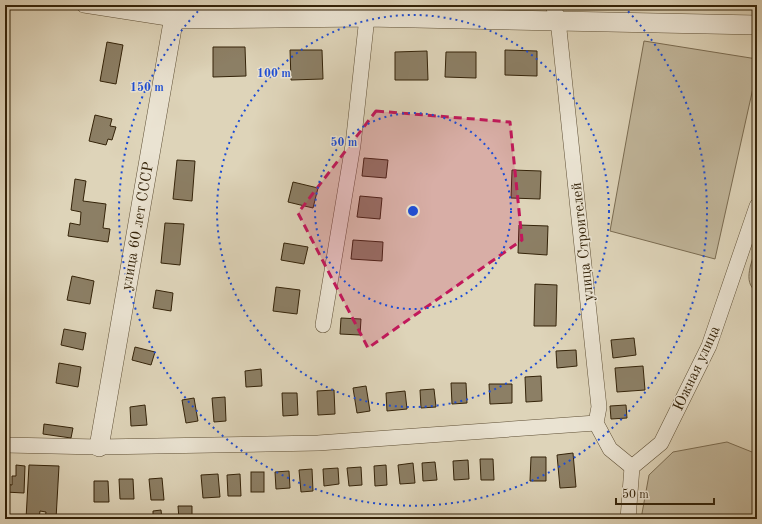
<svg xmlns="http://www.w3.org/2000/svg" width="762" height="524" viewBox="0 0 762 524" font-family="'Old Standard TT',serif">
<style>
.green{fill:#c1b69b;stroke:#7a6c52}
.building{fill:#8c7f65;stroke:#342309}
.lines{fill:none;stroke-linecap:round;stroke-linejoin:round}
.minor-casing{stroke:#5e4f35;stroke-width:16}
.tertiary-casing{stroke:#5e4f35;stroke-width:20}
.minor{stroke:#eae3d2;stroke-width:15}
.tertiary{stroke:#eae3d2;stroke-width:19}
.marked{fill:#c2185b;fill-opacity:0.2;stroke:#c2185b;stroke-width:3;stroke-dasharray:8 5;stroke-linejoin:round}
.ring{fill:none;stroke:#1d4ed8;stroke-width:2;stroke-dasharray:2 4}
.labels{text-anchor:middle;stroke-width:3;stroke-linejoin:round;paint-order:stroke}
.street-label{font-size:15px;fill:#342309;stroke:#eae3d2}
.centre{fill:#1d4ed8;stroke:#eae3d2;stroke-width:2}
.ring-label{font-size:12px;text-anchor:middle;font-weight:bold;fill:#1d4ed8;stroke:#eae3d2;stroke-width:3;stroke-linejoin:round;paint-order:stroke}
</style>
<rect width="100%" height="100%" fill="#ded4b9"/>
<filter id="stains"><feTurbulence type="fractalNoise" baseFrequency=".005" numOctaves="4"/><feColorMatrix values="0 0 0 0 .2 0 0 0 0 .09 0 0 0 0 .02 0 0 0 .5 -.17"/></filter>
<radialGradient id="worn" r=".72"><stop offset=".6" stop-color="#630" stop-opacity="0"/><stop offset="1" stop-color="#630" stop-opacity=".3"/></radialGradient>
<g class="green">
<polygon points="644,41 757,59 757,70 715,259 610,231"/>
<path d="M757,245V292C741,282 753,260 757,245Z"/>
<polygon points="727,442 757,454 757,519 641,519 649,475 673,452"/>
</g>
<g class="building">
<polygon points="107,42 123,45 116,84 100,81"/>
<polygon points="213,47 245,47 246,76 213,77"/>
<polygon points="290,50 322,50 323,79 291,80"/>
<polygon points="505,50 537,51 537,76 505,75"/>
<polygon points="427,51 428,80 395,80 395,52"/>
<polygon points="446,52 476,52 476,78 445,77"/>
<polygon points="95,115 112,119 110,126 116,127 112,140 108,139 106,145 89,141"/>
<polygon points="364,158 388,160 386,178 362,176"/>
<polygon points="177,160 195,161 192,201 173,199"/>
<polygon points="512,170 541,171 540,199 511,198"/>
<polygon points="75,179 86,181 83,201 106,204 103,228 110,229 108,242 68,236 70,223 80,225 81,212 71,210"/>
<polygon points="293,182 318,188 313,208 288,202"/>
<polygon points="360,196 382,198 380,219 357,217"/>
<polygon points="165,223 184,224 180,265 161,263"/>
<polygon points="519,225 548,226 547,255 518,253"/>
<polygon points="353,240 383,242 382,261 351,259"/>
<polygon points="284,243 308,247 304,264 281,260"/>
<polygon points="72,276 94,281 90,304 67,300"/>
<polygon points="535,284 557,285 556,326 534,326"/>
<polygon points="276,287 300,290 297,314 273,311"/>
<polygon points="156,290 173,293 171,311 153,308"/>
<polygon points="341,318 361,319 360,335 340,334"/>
<polygon points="64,329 86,333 83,350 61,345"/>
<polygon points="634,338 636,355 613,358 611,340"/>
<polygon points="135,347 155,352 151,365 132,360"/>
<polygon points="576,350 577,366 557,368 556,351"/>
<polygon points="59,363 81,367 78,387 56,383"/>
<polygon points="643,366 645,390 617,392 615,368"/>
<polygon points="261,369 262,386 246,387 245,371"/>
<polygon points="541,376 542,401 526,402 525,377"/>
<polygon points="451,383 466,383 467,403 452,404"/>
<polygon points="489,384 512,384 512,403 490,404"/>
<polygon points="366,386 370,411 357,413 353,388"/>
<polygon points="434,389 436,407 421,408 420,390"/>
<polygon points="334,390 335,414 318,415 317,391"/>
<polygon points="405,391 407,409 387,411 386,393"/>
<polygon points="282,393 297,393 298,415 283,416"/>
<polygon points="225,397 226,421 214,422 212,398"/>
<polygon points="194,398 198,421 186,423 182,400"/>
<polygon points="145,405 147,425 131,426 130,407"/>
<polygon points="626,405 627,418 611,419 610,406"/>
<polygon points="44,424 73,428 71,438 43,434"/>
<polygon points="573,453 576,487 560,488 557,455"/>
<polygon points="531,457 546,457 546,481 530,481"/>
<polygon points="480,459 493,459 494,480 481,480"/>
<polygon points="468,460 469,479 454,480 453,461"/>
<polygon points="435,462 437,480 423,481 422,463"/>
<polygon points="413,463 415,483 400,484 398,465"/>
<polygon points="16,465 25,466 24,493 5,492 5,484 12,485 12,476 16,476"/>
<polygon points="29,465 59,466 56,519 45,519 46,512 40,511 39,519 26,519"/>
<polygon points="386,465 387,485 375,486 374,466"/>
<polygon points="361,467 362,485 349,486 347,468"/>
<polygon points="338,468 339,484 324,486 323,469"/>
<polygon points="312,469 313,491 301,492 299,470"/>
<polygon points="289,471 290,488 276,489 275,472"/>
<rect x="251" y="472" width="13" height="20"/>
<polygon points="218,474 220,497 203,498 201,475"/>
<polygon points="240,474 241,496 228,496 227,475"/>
<polygon points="162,478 164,500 151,500 149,479"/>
<polygon points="119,479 133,479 134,499 120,499"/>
<polygon points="94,481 108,481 109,502 94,502"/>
<polygon points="178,506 192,506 192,519 179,519"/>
<polygon points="161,510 162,519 153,519 153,511"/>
</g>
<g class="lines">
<defs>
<g id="minor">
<polyline points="84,5 174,19"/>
<polyline points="553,5 558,20 599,407 596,423 610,449 632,467"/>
<polyline points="323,325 353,145 367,17"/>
<polyline points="5,445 99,447 318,443 596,423"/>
<polyline points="628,519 632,467 661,443 709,346 757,206"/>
</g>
<g id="tertiary">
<polyline points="174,19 367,17 757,25"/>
<polyline points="99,447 176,5"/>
</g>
</defs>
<use href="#minor" class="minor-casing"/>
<use href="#tertiary" class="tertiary-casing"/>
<use href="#minor" class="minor"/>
<use href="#tertiary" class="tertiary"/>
</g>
<path class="marked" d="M376,111L510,122L522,240L368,348L298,213Z"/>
<g class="ring">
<circle cx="413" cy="211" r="98"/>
<circle cx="413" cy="211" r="196"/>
<path d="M624 7A294 294 0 1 1 202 7"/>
</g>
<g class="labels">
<g class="street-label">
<text transform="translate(137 226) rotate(-80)" y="5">улица 60 лет СССР</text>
<text transform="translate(582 242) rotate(-96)" y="5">улица Строителей</text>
<text transform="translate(696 368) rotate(-65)" y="5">Южная улица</text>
</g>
</g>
<circle cx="413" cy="211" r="6" class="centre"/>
<g class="ring-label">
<text x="274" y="77">100 m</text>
<text x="147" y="91">150 m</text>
<text x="344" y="146">50 m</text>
</g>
<rect width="762" height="524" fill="none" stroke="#ded4b9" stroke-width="20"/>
<rect x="6" y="6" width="750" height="512" fill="none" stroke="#342309" stroke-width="2"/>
<rect x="10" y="10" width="742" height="504" fill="none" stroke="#342309"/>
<path d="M616 498v6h98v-6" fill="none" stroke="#342309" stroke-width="2"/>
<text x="622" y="498" font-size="12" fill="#342309" stroke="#eae3d2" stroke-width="3" paint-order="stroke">50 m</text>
<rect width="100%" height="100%" filter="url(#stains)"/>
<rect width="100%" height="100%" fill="url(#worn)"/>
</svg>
